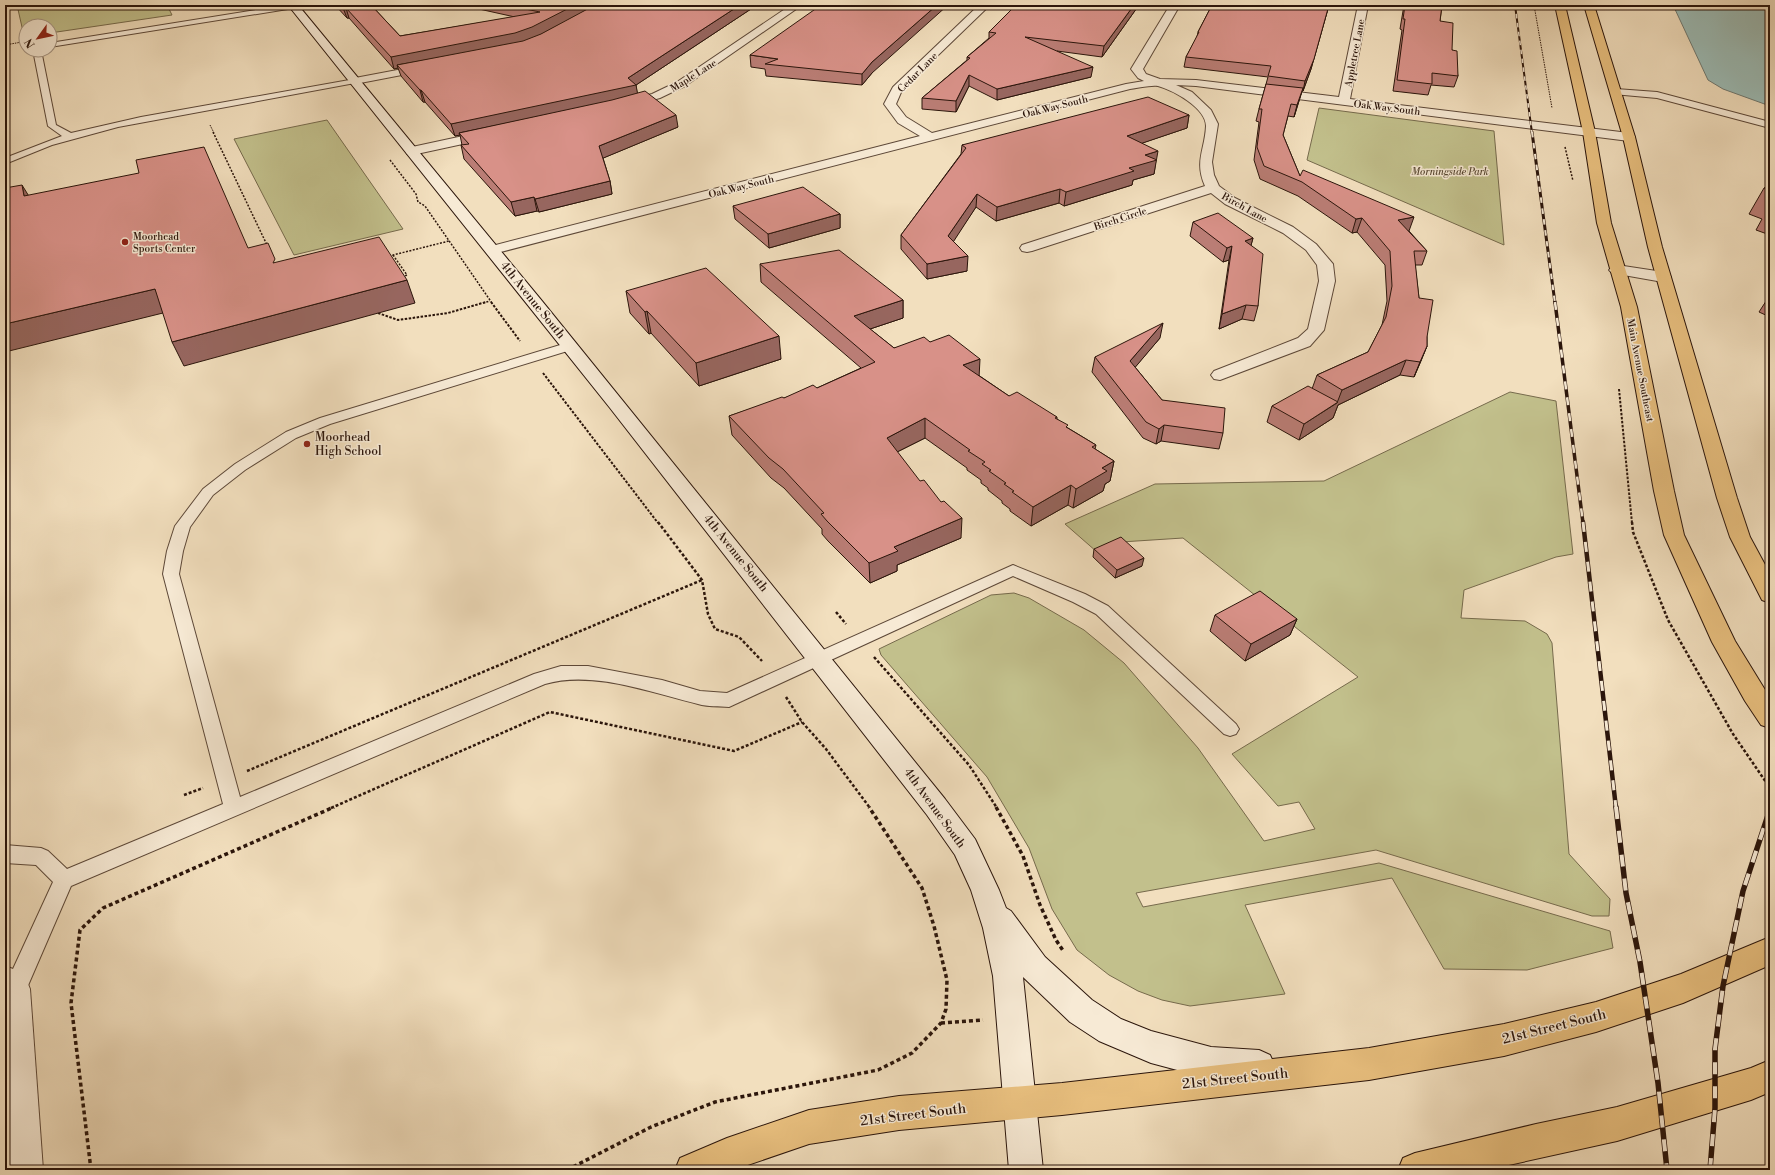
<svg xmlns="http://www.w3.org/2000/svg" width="1775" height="1175" viewBox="0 0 1775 1175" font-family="'Libre Bodoni',serif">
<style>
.green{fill:#c2c08c;stroke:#766a4c}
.water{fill:#9cbcb6;stroke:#6f7972}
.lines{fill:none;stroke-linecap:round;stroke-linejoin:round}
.lane-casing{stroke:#5d4838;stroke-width:2}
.street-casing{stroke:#5d4838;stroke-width:2}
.secondary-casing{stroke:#2b150b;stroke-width:2}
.primary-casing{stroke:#2b150b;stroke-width:2}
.path-far4{stroke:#2b150b;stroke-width:1;stroke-dasharray:1.5 1;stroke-linecap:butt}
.path-far3{stroke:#2b150b;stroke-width:1.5;stroke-dasharray:2 1.5;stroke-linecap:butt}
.path-far2{stroke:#2b150b;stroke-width:2;stroke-dasharray:2.5 1.5;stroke-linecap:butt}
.path-far1{stroke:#2b150b;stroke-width:2.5;stroke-dasharray:3 2;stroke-linecap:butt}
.path{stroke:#2b150b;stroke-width:3.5;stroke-dasharray:4 3;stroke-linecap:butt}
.lane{fill:#f7ead5;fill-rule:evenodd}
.street{fill:#f7ead5;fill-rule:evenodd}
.secondary{fill:#f7ead5;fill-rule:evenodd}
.primary{fill:#e9c07f;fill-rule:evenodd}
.rail-far4-casing{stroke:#2b150b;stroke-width:2}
.rail-far3-casing{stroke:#2b150b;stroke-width:3}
.rail-far2-casing{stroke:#2b150b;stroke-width:3.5}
.rail-far1-casing{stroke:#2b150b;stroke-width:4.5}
.rail-casing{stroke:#2b150b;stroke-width:5.5}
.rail-far4{stroke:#f7ead5;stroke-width:1.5;stroke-dasharray:4.5;stroke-linecap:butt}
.rail-far3{stroke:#f7ead5;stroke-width:2;stroke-dasharray:5.5;stroke-linecap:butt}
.rail-far2{stroke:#f7ead5;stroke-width:2.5;stroke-dasharray:8;stroke-linecap:butt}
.rail-far1{stroke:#f7ead5;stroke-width:3;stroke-dasharray:10;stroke-linecap:butt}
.rail{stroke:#f7ead5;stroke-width:4;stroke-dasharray:12;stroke-linecap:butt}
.wall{fill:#ba7d75;stroke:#2b150b}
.shaded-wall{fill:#97665f;stroke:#2b150b}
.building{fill:#d89188;stroke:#2b150b}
.poi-dot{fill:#8f2418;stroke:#f7ead5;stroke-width:1.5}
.labels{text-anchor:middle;stroke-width:3;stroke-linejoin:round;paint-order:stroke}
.far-street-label{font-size:10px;fill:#2b150b;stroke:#f7ead5}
.far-park-label{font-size:10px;font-style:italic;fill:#584832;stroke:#f7ead5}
.far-poi-label{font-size:10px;fill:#2b150b;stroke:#f7ead5;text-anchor:start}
.street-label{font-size:12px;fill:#2b150b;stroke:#f7ead5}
.poi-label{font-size:12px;fill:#2b150b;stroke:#f7ead5;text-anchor:start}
.near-street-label{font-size:14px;fill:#2b150b;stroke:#f7ead5}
</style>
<rect width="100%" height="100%" fill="#f2dfbe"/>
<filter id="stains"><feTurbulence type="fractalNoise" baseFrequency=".005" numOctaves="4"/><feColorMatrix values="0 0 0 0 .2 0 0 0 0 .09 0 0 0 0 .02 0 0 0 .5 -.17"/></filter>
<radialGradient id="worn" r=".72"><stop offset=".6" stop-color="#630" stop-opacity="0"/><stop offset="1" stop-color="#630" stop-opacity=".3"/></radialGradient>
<g class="green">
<polygon points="17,5 167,5 172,15 50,33 50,26 26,26 26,36 24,36"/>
<polygon points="1319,108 1494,131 1504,245 1307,160"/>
<polygon points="327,120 403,229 294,255 234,139"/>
<polygon points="1510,392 1556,401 1573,554 1556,557 1464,590 1461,618 1525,621 1547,634 1552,643 1569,854 1610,899 1609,916 1592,916 1376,850 1136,893 1143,907 1379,863 1610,931 1613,948 1527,970 1444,969 1392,878 1245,905 1285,994 1190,1006 1162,1000 1138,991 1109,975 1077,950 1052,909 1029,848 987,777 881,655 879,649 991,595 1014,593 1029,598 1084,630 1124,663 1198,748 1264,841 1315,829 1299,802 1278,806 1232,754 1358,677 1183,538 1121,542 1097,552 1065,524 1155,484 1324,481"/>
</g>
<polygon class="water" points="1673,5 1770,5 1770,106 1723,89 1708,80"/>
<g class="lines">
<defs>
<g id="lane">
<polygon points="287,5 298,6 294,8 50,47 50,43"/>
<polygon points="33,50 41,50 56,125 71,133 141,117 355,79 359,81 355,83 118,127 52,145 5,164 5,158 62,136 48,126"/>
<polygon points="1616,89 1657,92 1770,122 1770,128 1657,98 1613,94 1612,92"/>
<path d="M570,342L574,343L576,346L574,349L330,424L296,438L245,470L213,495L190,527L183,551L179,574L240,797L534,674L561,666H588L662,680L700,691L727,693L1013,565L1085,594L1108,606L1236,724L1239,729L1236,734L1230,736L1224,734L1096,614L1073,602L1013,576L729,707C719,706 708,707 698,704C652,693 593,670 545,684L71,886L23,997L15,1000L7,997L5,994V966L13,969L53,882L36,865L5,863V845L41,848L48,851L67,869L223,804L163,574L167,551L175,526L203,489L235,464L286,432L320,418Z"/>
</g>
<g id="street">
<polygon points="791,5 802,5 685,86 660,98 624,108 620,106 618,104 620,102 652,94 677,82"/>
<path d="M979,5H990L902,90L896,104L906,117L932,133L1126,84L1144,81L1138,78L1131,69L1170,5H1180L1143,69L1146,74L1160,79L1196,80L1339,97L1358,5H1368L1350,99L1629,133L1633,134L1635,137L1633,140L1629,141L1196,86L1176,85L1192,92L1211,110L1218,124L1212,162L1214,175L1219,186L1235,198L1293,227L1316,244L1333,264L1335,281L1324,330L1310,346L1220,380L1214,379L1211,375L1214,371L1298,338L1308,329L1319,281L1317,265L1306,250L1283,233L1225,204L1211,193L1032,251L1027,252L1022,251L1020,248L1022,245L1205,186C1194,161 1205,150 1206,126C1206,108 1173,90 1158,86C1150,85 1139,88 1130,89L493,254L488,253L486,250L488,247L920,136L898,123L884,104L893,87Z"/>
<polygon points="429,64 434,67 433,69 355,84 349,81 355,78"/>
<polygon points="491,130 495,131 497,134 495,137 412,155 407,154 406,151 407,148 412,147"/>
<polygon points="1617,265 1663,272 1668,274 1671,277 1668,280 1663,282 1612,273 1609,270 1612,267"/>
<polygon points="15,974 26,979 30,989 43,1170 9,1170 5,1094 5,978"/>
</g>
<polygon id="secondary" points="288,5 298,5 542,301 945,799 975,839 999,890 1006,908 1011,911 1045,957 1092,1000 1121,1019 1151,1031 1211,1047 1259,1050 1270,1055 1275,1066 1270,1077 1259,1082 1211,1079 1151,1063 1099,1041 1070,1022 1023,977 1043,1170 1009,1170 993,976 983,928 971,890 955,855 927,815 610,408"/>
<g id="primary">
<polygon points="1555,5 1565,5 1595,132 1611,223 1637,307 1674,491 1684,535 1735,641 1770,698 1770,728 1761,725 1745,701 1712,642 1664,535 1654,491 1621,307 1597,223 1583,132"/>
<polygon points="1584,5 1594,5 1635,137 1662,247 1737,498 1750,537 1770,574 1770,603 1762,600 1730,537 1717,498 1648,247 1623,137"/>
<polygon points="1770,937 1770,965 1683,1003 1596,1032 1504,1056 1369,1080 1062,1115 899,1130 809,1144 733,1170 675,1170 680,1158 727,1138 809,1110 899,1096 1062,1083 1369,1048 1504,1024 1596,1002 1681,974"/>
<polygon points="1770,1060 1770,1092 1751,1100 1617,1141 1486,1170 1398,1170 1403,1158 1415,1153 1536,1124 1617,1107 1751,1068"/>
</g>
</defs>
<use href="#lane" class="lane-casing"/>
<use href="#street" class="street-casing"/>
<use href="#secondary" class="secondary-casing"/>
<use href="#primary" class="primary-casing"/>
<g class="path-far4">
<polyline points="1534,5 1552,108"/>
<polyline points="5,45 22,42"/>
<polyline points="210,125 214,133"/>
</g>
<g class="path-far3">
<polyline points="213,132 267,245"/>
<polyline points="1565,147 1573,181"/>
<polyline points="390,160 416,194 418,202 425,206 492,303"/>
<polyline points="393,255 407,275 403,277"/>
<polyline points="389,256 449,241"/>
<polyline points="483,303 490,301"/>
</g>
<g class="path-far2">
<polyline points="491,302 520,341"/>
<polyline points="378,313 398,320 448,313 486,302"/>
<polyline points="543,373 658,523"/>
<polyline points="1619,389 1632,523"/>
</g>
<g class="path-far1">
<polyline points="658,522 702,580 708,614 715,629 739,637 762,661"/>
<polyline points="1632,522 1633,532 1668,620 1733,734 1770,788"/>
<polyline points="836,612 846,624"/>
<polyline points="874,657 969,765 997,808"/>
<polyline points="786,697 802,722 826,749 870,808"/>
<polyline points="247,771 702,580"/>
<polyline points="184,795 203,788"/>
<polyline points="331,808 550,712 734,751 802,722"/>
</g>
<g class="path">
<polyline points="996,807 1023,856 1040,905 1056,940 1064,952"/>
<polyline points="941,1023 983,1020"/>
<polyline points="91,1170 71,1003 80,930 103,908 334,807"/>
<polyline points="567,1170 651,1127 715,1102 878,1070 912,1053 941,1023 946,1009 947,980 934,926 922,888 869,807"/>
</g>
<use href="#lane" class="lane"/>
<use href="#street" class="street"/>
<use href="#secondary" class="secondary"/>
<use href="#primary" class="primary"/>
<defs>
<polyline id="rail-far4" points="1515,5 1532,133"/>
<polyline id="rail-far3" points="1532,132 1555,303"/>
<polyline id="rail-far2" points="1555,302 1583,523"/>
<polyline id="rail-far1" points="1583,522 1616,808"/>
<g id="rail">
<polyline points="1616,807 1626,893 1640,962 1658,1083 1667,1170"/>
<polyline points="1710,1170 1715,1108 1715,1049 1723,986 1743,891 1770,809"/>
</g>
</defs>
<use href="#rail-far4" class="rail-far4-casing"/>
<use href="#rail-far3" class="rail-far3-casing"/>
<use href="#rail-far2" class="rail-far2-casing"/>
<use href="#rail-far1" class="rail-far1-casing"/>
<use href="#rail" class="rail-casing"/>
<use href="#rail-far4" class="rail-far4"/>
<use href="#rail-far3" class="rail-far3"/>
<use href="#rail-far2" class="rail-far2"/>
<use href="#rail-far1" class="rail-far1"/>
<use href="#rail" class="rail"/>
</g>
<g class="wall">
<polygon points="335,5 371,5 400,36 515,17 461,5 757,5 636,85 637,93 678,127 603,158 610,181 612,194 539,212 537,211 515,216 464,159 461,145 462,145 460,135 455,136 425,102 423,102 401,76 398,68 394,69 349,18 347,18"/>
<polygon points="1016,5 1139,5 1102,57 1057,51 1091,77 997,100 969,86 956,112 922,109 922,98 967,60 967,57 989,38 989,32"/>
<polygon points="1211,5 1329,5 1311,69 1303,91 1302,91 1294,117 1288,116 1283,135 1300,176 1409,231 1427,251 1422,265 1415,265 1419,298 1427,337 1427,346 1414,377 1400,375 1338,405 1333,418 1299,440 1267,422 1272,406 1312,389 1317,375 1368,352 1382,325 1387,301 1385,265 1357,232 1352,233 1298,196 1260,179 1254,160 1259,122 1256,121 1259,109 1268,77 1184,67 1186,57 1197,37 1198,32 1210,9"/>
<polygon points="1404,5 1442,5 1440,21 1452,50 1458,76 1454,87 1431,85 1428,95 1393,91 1402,30 1400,29"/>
<polygon points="750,55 872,73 862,85 766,76 765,69 751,67"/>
<polygon points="1189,115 1187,128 1142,143 1156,160 1154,174 1133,180 1132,185 1064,206 1059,203 996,221 976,207 953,241 967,271 927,279 901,249 901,235 961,154 962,145"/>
<polygon points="1770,185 1770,235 1756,230 1762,219 1749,214 1764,188"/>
<polygon points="733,206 840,214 840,228 769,248 735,219"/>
<polygon points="1193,222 1253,238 1251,245 1258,306 1254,321 1242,319 1219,329 1229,260 1223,262 1190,236"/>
<polygon points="760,264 903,300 903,318 870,329 894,348 930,342 1009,396 1057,417 1057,419 1068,428 1096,445 1095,449 1114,461 1110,481 1105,484 1103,491 1073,508 1068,505 1031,526 1010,511 1010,509 1002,503 1002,501 988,490 988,488 981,483 981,480 967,470 967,468 925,438 897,452 961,538 897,565 897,571 870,583 828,541 822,534 822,529 784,488 771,478 732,435 729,416 784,398 817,388 861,368 761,282"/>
<polygon points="626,291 781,359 699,386 651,333 649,334 630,313"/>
<polygon points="1770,295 1770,317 1759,312"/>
<polygon points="1160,338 1135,367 1162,400 1223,433 1219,449 1161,441 1156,444 1143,438 1092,372 1095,357"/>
<polygon points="1094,549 1142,566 1115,578 1093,557"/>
<polygon points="1215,615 1297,619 1290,635 1245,661 1210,631"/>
</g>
<g class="shaded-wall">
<polygon points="575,5 597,5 534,38 518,44 397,65 398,68 394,69 391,57"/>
<polygon points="740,5 757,5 636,85 638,96 459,133 460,135 455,136 451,124 628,78"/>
<polygon points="937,5 948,5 872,73 862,85 862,74 872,62"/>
<polygon points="1134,5 1139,5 1102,57 1104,46"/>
<polygon points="1329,5 1311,69 1303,91 1305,81"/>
<polygon points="343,8 346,8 349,18 347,18"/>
<polygon points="1093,67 1091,77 997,100 997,89"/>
<polygon points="969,75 969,86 956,112 956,101"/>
<polygon points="1303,88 1299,101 1294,117 1297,105"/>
<polygon points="420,90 421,90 425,102 423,102"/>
<polygon points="676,115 678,127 601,159 599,146"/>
<polygon points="1189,115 1187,128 1125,149 1127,136"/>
<polygon points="1158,151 1154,174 1133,180 1132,185 1064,206 1066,192 1129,168 1145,155"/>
<polygon points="610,181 612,194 539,212 535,199"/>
<polygon points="22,185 35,206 24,196"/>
<polygon points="1060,189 1059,203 996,221 997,207"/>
<polygon points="977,194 976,207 948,250 948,236"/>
<polygon points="534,197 537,211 515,216 511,202"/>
<polygon points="840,214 840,228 769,248 768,234"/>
<polygon points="1414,217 1409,231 1393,234 1398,220"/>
<polygon points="1362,218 1357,232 1352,233 1356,219"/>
<polygon points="1253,238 1249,253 1245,241"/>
<polygon points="1232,246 1229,260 1223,262 1227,248"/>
<polygon points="968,256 967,271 927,279 927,264"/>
<polygon points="407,280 415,303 184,366 172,342"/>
<polygon points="155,289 167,312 5,352 5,324"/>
<polygon points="903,300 903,318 855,334 854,316"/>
<polygon points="1246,305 1242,319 1219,329 1222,314"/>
<polygon points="647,311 651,333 649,334 645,312"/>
<polygon points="1163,323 1160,338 1127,377 1130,361"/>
<polygon points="779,336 781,359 699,386 696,363"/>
<polygon points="1427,346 1421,361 1414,377 1420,362"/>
<polygon points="980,359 979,378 963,365"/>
<polygon points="1406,360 1400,375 1338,405 1333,418 1299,440 1304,424 1337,403 1342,390"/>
<polygon points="925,418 925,438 887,457 887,438"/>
<polygon points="1164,425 1161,441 1156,444 1159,429"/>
<polygon points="1114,461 1110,481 1105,484 1103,491 1073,508 1076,489 1102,468"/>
<polygon points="1071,485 1068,505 1031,526 1033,507"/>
<polygon points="962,518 961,538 897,565 897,571 870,583 869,563 894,547"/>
<polygon points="1144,558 1142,566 1115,578 1117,570"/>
<polygon points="1297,619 1290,635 1245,661 1251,644"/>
</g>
<g class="building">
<polygon points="341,5 371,5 400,36 540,12 506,5 575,5 532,27 515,33 391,57 346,8 343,8"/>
<polygon points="595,5 740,5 628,78 636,85 451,124 421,90 420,90 397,65 523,41 541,34"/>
<polygon points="821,5 937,5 872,62 862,74 765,64 778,59 750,55"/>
<polygon points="1016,5 1134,5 1104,46 1025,37 1093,67 997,89 969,75 956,101 922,98 970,58 967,57 996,33 989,32"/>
<polygon points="1212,5 1329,5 1314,59 1305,81 1268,76 1271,66 1186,57 1199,32 1198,32"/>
<polygon points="1405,5 1442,5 1440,21 1453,23 1452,50 1457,51 1458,76 1432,73 1432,84 1397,80 1405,19 1403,19"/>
<polygon points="1266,84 1303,88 1297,105 1291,104 1283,135 1300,176 1303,170 1414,217 1398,220 1427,251 1414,251 1419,298 1433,300 1427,337 1427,346 1420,362 1406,360 1342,390 1317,375 1368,352 1386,317 1392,286 1390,251 1362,218 1356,219 1302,182 1264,166 1257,147 1262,109 1259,109"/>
<polygon points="645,91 676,115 599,146 610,181 535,199 534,197 511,202 461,145 469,144 459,133 612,100"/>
<polygon points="1148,97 1189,115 1127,136 1158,151 1145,155 1157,160 1129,168 1134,171 1066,192 1060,189 997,207 977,194 948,236 968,256 927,264 901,235 966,148 962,145"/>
<polygon points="204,147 248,248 268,243 275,259 273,263 379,237 407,280 172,342 155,289 5,324 5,188 22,185 24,196 139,173 136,160"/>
<polygon points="1770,185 1770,190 1764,188"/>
<polygon points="803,187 840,214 768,234 733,206"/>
<polygon points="1218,213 1253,238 1245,241 1263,254 1258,306 1246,305 1222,314 1232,246 1227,248 1193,222"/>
<polygon points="839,250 903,300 854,316 894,348 924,337 930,342 949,335 980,359 963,365 1009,396 1017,392 1057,417 1055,418 1068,425 1066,427 1096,445 1092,447 1114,461 1102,468 1107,471 1076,489 1071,485 1033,507 1012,492 1014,491 1004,484 1006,483 989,471 991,470 982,464 985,462 968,451 970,450 925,418 887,438 920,481 924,480 941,502 944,501 962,518 894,547 898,551 869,563 827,521 821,514 824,513 783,469 769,458 729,416 782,397 784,398 813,385 817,388 875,362 760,264"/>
<polygon points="706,268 779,336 696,363 647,311 645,312 626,291"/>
<polygon points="1163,323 1130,361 1162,400 1225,408 1223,433 1164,425 1159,429 1146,422 1095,357"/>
<polygon points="1308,386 1338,402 1304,424 1272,406"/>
<polygon points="1121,537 1144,558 1117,570 1094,549"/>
<polygon points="1260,591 1297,619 1251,644 1215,615"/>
</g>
<g class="poi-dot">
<circle cx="125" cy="242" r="4"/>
<circle cx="307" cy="444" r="4"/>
</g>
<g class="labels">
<g class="far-street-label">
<text transform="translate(1354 53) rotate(-79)" y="4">Appletree Lane</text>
<text transform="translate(917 72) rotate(-45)" y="4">Cedar Lane</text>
<text transform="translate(693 75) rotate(-32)" y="4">Maple Lane</text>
<text transform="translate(1055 106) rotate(-14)" y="4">Oak Way South</text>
<text transform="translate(1387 107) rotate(7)" y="4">Oak Way South</text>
<text transform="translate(741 186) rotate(-14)" y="4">Oak Way South</text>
<text transform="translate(1245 207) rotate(29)" y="4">Birch Lane</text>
<text transform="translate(1120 218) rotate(-18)" y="4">Birch Circle</text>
<text transform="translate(1641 370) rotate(79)" y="4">Main Avenue Southeast</text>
</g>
<g class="far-park-label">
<text x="1450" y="175">Morningside Park</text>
</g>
<g class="far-poi-label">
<text x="133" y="240">Moorhead<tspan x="133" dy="12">Sports Center</tspan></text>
</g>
<g class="street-label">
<text transform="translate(533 300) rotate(51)" y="4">4th Avenue South</text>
<text transform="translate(736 553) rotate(51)" y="4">4th Avenue South</text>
<text transform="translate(935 808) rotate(54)" y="4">4th Avenue South</text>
</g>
<g class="poi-label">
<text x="315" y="441">Moorhead<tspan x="315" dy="14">High School</tspan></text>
</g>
<g class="near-street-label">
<text transform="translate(1554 1026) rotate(-14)" y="5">21st Street South</text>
<text transform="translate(1235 1078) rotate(-6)" y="5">21st Street South</text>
<text transform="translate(913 1114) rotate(-7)" y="5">21st Street South</text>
</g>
</g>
<rect width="1775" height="1175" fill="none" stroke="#f2dfbe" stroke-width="20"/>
<rect x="6" y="6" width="1763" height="1163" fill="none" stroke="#2b150b" stroke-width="2"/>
<rect x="10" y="10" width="1755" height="1155" fill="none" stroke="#2b150b"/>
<g transform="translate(38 38) rotate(237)"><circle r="19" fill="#f7ead5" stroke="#a59584"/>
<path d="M0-3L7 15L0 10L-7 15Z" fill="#8f2418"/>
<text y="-6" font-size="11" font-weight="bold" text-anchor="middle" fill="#2b150b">N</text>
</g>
<rect width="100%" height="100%" filter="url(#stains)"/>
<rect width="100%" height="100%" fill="url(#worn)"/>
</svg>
